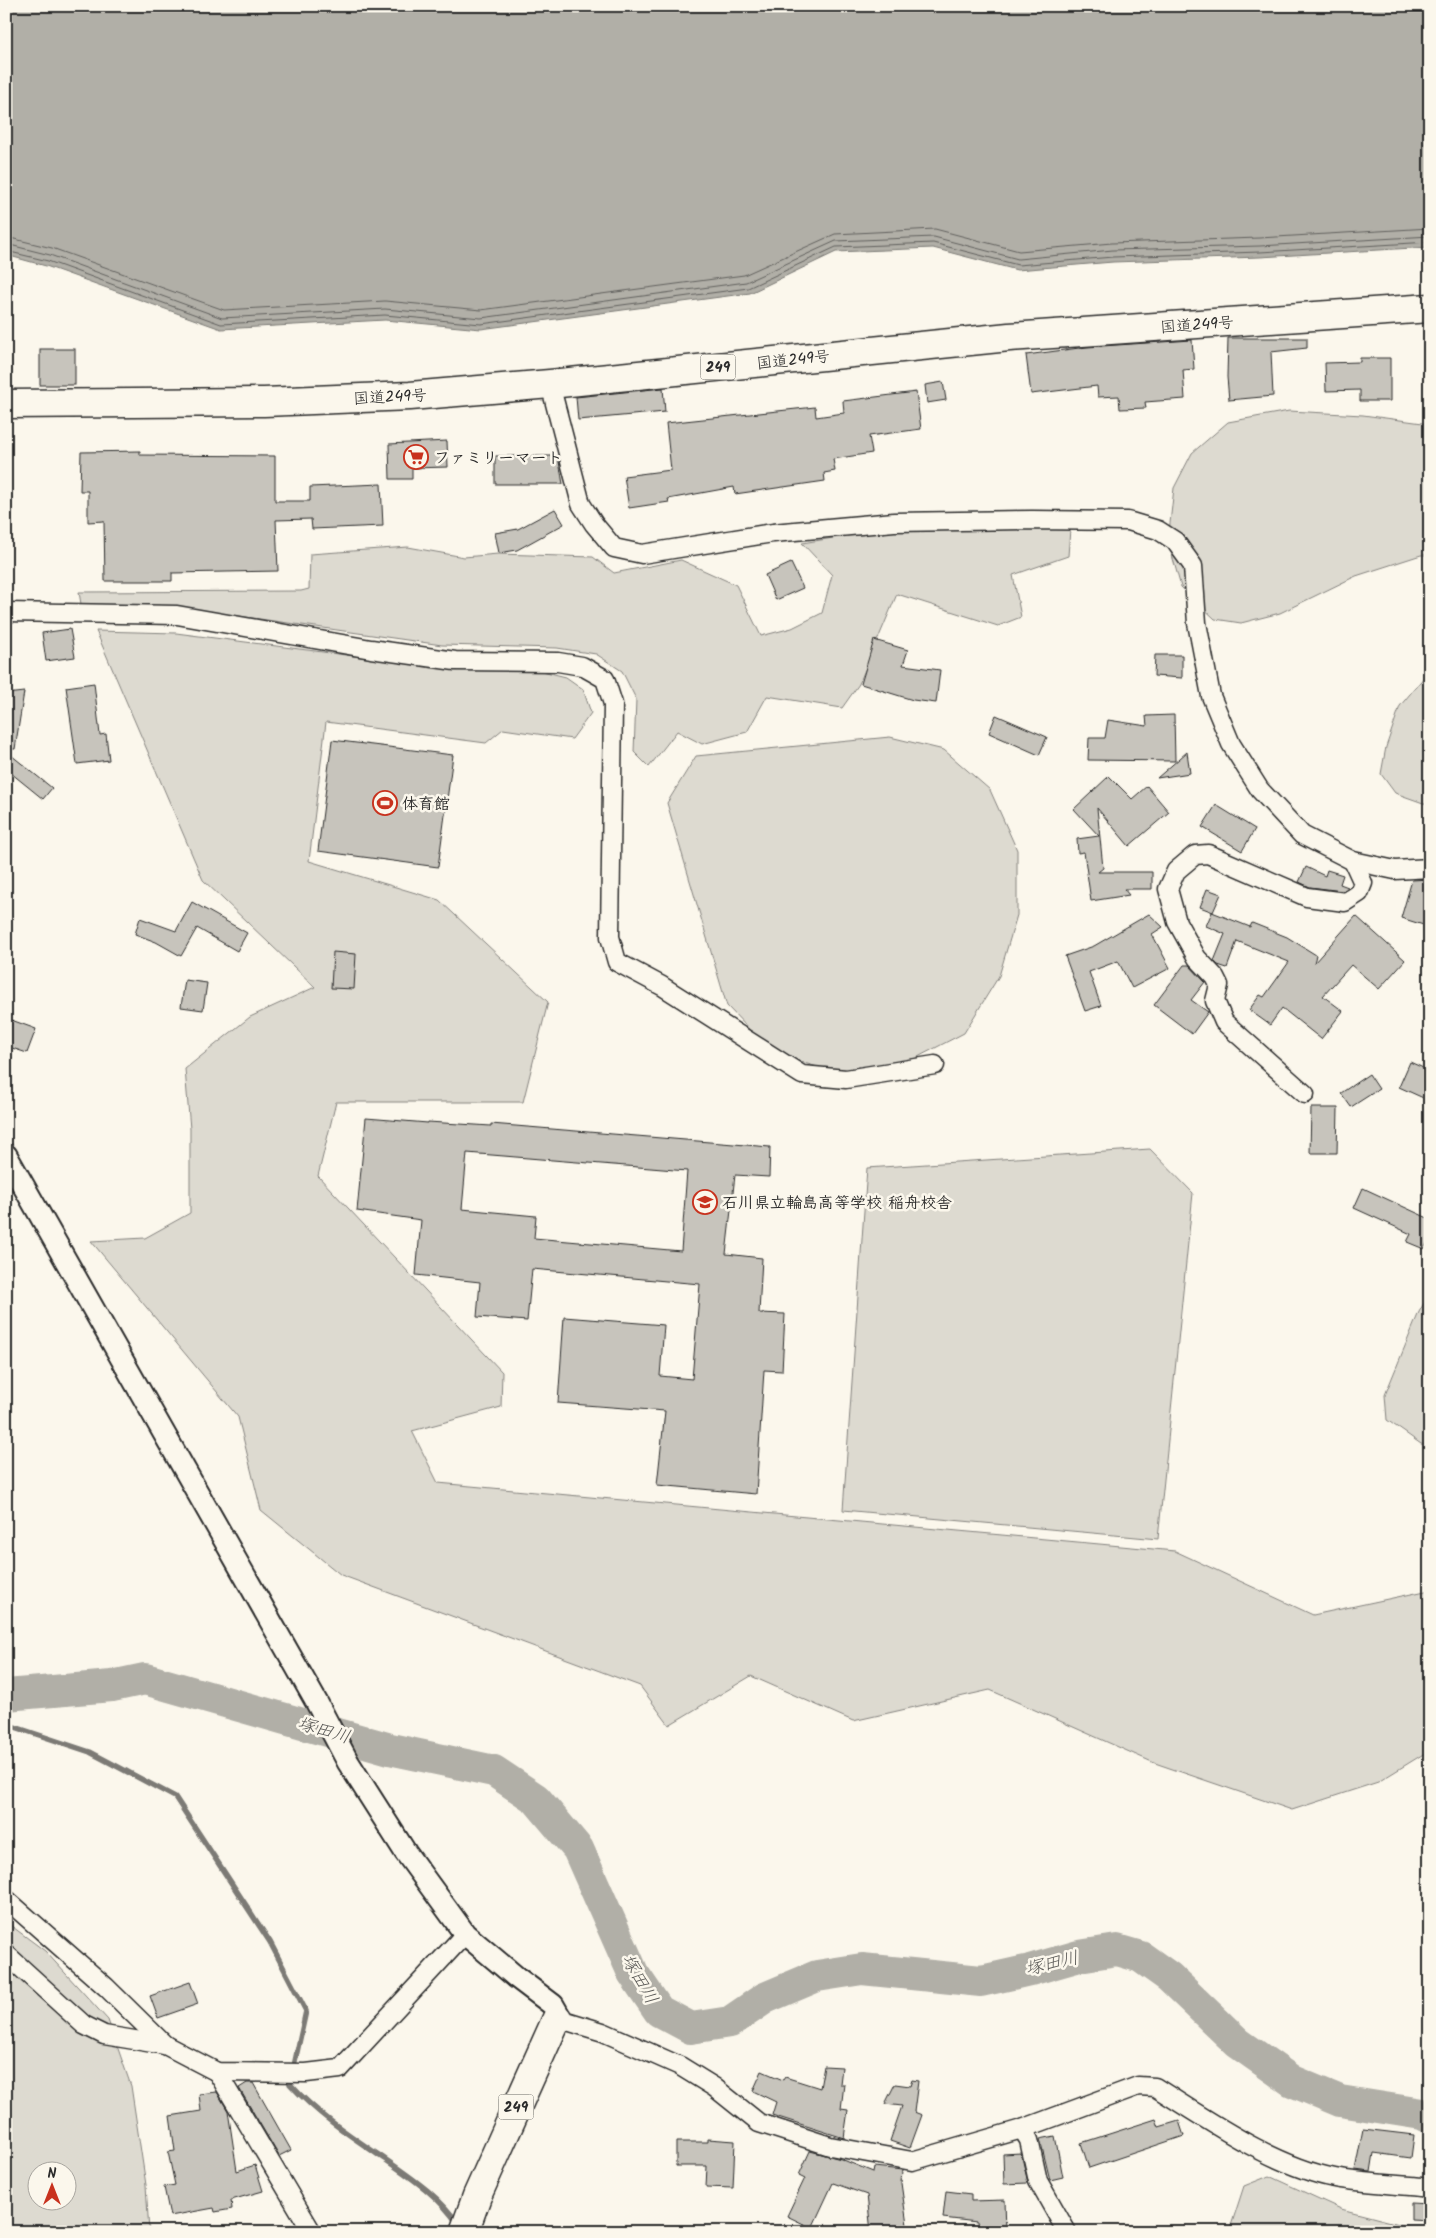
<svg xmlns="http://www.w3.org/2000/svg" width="1436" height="2238" viewBox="0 0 1436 2238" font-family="Kalam,'Klee One',sans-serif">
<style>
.green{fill:#dddad0;stroke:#84827e;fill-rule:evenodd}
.water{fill:#b1afa7;stroke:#7b7a75}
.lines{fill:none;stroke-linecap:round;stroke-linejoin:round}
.shore{stroke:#61605d;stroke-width:1}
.stream{stroke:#7b7a75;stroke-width:5.5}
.river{stroke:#b1afa7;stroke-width:32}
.building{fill:#c7c4bc;stroke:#2b2b2b;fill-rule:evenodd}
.minor-casing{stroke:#2b2b2b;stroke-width:21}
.tertiary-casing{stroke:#2b2b2b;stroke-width:25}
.trunk-casing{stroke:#2b2b2b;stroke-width:31}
.minor{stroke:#fbf7ec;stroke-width:18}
.tertiary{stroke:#fbf7ec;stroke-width:21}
.trunk{stroke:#fbf7ec;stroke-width:28}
.labels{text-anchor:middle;stroke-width:5;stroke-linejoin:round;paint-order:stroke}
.shield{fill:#fbf7ec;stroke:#696865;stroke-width:1}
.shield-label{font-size:15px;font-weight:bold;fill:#2b2b2b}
.street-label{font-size:16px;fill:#2b2b2b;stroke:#fbf7ec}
.poi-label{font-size:16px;font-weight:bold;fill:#2b2b2b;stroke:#fbf7ec;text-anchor:start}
.water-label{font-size:18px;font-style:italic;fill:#5a5956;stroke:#fbf7ec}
</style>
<rect width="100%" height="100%" fill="#fbf7ec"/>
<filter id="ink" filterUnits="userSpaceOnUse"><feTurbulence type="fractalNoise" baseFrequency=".02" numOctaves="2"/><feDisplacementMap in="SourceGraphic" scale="10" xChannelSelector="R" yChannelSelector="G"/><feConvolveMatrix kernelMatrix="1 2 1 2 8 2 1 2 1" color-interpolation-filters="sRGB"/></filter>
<g filter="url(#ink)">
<g class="green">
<polygon points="1289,411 1363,415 1430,424 1430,555 1421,555 1356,576 1280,613 1241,623 1215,619 1181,587 1168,541 1174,488 1192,453 1228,422"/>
<polygon points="1070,529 1068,556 1013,575 1021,617 998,626 897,594 859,684 842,708 767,696 747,732 702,744 677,731 649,767 634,752 636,699 622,671 596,654 557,648 442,645 169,606 81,604 79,592 301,591 309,589 310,554 408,547 464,557 498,554 593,557 614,573 681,560 736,585 761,636 792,628 822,613 832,575 802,543 883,530"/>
<polygon points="96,631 176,633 461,670 538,670 566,677 583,689 591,713 572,739 503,729 486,743 326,722 309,861 439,900 548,1002 523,1102 336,1102 318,1176 502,1372 501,1407 412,1431 438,1483 1175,1551 1313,1615 1430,1590 1430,1750 1378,1782 1292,1810 1152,1762 990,1690 853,1721 751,1676 669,1725 640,1686 341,1575 261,1510 238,1417 91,1241 145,1238 190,1213 190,1129 185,1069 250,1017 315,987 203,880"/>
<polygon points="1430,670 1430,804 1426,804 1395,793 1381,774 1386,747 1400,706"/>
<polygon points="890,737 944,750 990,790 1017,850 1017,915 999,976 964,1033 912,1060 837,1073 772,1053 727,1006 667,803 696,756"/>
<polygon points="1150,1149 1193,1193 1158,1539 843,1510 867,1168"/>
<polygon points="1430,1293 1430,1445 1421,1444 1387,1420 1385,1395 1419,1312"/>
<path d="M6,1922L45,1951L108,2020L131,2086L146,2185L149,2232H6ZM38,2170H68V2200H38Z"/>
<polygon points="1269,2176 1341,2209 1430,2232 1229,2232 1244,2186"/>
</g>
<polygon class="water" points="6,6 1430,6 1430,247 1260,257 1113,262 1017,270 933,248 836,252 750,293 481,329 385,320 221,329 46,266 6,255"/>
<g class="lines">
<g class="shore">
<polyline points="6,237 52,248 224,310 385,301 481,310 744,275 835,234 935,229 1019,251 1112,243 1259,238 1430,228"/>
<polyline points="6,244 50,255 222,318 385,309 481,318 746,282 836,241 934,237 1018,259 1113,250 1260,246 1430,236"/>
<polyline points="6,251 48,261 221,324 385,315 481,324 748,288 836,247 933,243 1018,265 1113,257 1260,252 1430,242"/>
</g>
<path class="stream" d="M6,1724L90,1752L175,1797L270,1942L306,2011L290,2084C318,2115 352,2137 386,2160C413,2179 439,2196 458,2224"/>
<polyline class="river" points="6,1695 112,1686 145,1679 390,1749 494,1771 536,1799 578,1849 633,1973 659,2011 691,2028 730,2022 765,1998 817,1976 862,1969 981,1981 1030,1970 1079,1956 1117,1950 1141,1957 1169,1977 1238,2043 1292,2081 1340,2101 1422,2114 1430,2118"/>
</g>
<g class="building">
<polygon points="1228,338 1307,338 1307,348 1271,352 1273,396 1229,400 1227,377"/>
<polygon points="1192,340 1194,369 1183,370 1185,399 1145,402 1146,408 1120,409 1119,396 1098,397 1097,386 1031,394 1026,355 1087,347"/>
<rect x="40" y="349" width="35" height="36"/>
<polygon points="1360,358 1390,358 1390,401 1360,401 1360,390 1326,391 1325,363 1360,362"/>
<polygon points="943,382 946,400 927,403 925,385"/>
<polygon points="663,388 665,412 578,420 576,397"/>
<polygon points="916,392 921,429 869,436 872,453 833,459 835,471 824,473 825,481 735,494 734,487 668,499 669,502 629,508 624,476 671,470 666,423 815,407 816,417 844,413 843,401"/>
<polygon points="447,441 448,467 412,468 412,479 390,479 389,444"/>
<polygon points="140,451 140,455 275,456 275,501 310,501 310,487 381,484 383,526 312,529 311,519 276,520 278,571 172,573 172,581 105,581 104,521 88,522 88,491 80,491 81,452"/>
<polygon points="495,456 558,456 563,484 495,484"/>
<polygon points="555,509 564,524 517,550 499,553 495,533 518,529"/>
<polygon points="791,563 803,588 776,600 765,575"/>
<polygon points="70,629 75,657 46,661 42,633"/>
<polygon points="874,640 908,650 903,665 940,670 936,703 913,700 861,684"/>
<polygon points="1155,655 1182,655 1182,678 1154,676"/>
<polygon points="94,683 100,735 106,734 109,760 77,764 66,687"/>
<polygon points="24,692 15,749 6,749 6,694"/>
<polygon points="996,715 1047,737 1039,755 989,733"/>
<polygon points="1174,715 1175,761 1088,760 1089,738 1105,738 1108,720 1147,726 1146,716"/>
<polygon points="332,740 453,755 438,867 318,851"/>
<polygon points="6,751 52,788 43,799 6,769"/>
<polygon points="1187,752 1190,773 1157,778"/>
<polygon points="1109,776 1132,799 1147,786 1169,812 1129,846 1097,808 1103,868 1098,872 1152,872 1152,889 1124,889 1129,895 1091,901 1084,852 1078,853 1077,839 1099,836 1074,809"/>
<polygon points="1216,805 1255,829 1242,851 1202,827"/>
<polygon points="1306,867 1325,876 1327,870 1343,875 1340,884 1348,887 1343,891 1310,887 1299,882"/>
<polygon points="1430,879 1430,927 1401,918 1412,880"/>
<polygon points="1207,889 1221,894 1213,912 1200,907"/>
<polygon points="192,902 247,933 237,951 197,928 181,956 156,942 135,934 140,918 176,931"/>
<polygon points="1212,912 1250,927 1252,923 1287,937 1316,955 1314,963 1356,916 1405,960 1379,989 1351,965 1323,996 1343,1011 1321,1039 1282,1008 1270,1025 1249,1010 1260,995 1264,997 1289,962 1237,941 1227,968 1218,965 1214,961 1225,934 1206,926"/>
<polygon points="1149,914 1163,927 1152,934 1170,968 1132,988 1118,961 1089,972 1101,1006 1085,1011 1065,956 1094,946"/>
<polygon points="333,952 356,954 354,989 331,988"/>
<polygon points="1184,965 1189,965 1205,982 1191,1000 1208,1012 1192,1034 1154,1005"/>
<polygon points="185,980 207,983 203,1010 181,1007"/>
<polygon points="6,1018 36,1029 27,1053 6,1046"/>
<polygon points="1410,1062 1430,1071 1430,1101 1399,1087"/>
<polygon points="1369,1074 1379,1089 1351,1107 1341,1093"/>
<polygon points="1311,1108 1338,1108 1337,1153 1310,1153"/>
<path d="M366,1118L428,1123V1122L491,1126V1124L770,1147L769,1177L735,1175L726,1254L762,1258L759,1313L785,1314L782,1371L764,1370L756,1494L657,1485L665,1411L558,1403L564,1317L664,1325L660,1376L692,1379L700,1284L532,1269L527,1321L477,1317L480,1282L416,1275L421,1220L357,1211ZM467,1153L687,1171L681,1251L534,1238L536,1216L462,1209Z"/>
<polygon points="1363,1188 1430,1219 1430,1237 1424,1249 1407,1242 1411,1234 1354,1208"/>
<polygon points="190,1982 198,2004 158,2018 150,1996"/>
<polygon points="824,2066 842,2067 840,2084 844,2084 841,2109 848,2110 844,2138 772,2115 776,2102 753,2091 762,2071 783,2080 785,2077 820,2088"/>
<polygon points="912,2080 918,2081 914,2112 922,2115 910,2148 890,2141 902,2106 885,2104 895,2084 910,2086"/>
<polygon points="247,2083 253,2083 291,2150 279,2156 239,2088"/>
<polygon points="217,2092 228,2111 237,2171 255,2165 263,2191 231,2200 232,2209 215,2212 214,2208 170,2216 164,2187 175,2185 168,2152 175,2151 170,2116 201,2111 199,2094"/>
<polygon points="1156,2119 1159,2127 1179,2121 1184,2136 1089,2168 1081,2143"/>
<polygon points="1363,2129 1414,2135 1411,2158 1374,2153 1371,2172 1355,2170"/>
<polygon points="1055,2136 1063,2177 1050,2180 1040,2139"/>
<polygon points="708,2139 735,2141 733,2188 706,2187 707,2166 676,2166 676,2142 708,2142"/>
<polygon points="810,2151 841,2159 873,2172 874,2167 902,2170 901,2183 908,2232 871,2232 867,2195 833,2183 812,2228 787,2216 805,2178 799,2175"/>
<polygon points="1021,2153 1028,2183 1004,2184 1003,2154"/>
<polygon points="946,2191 971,2194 971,2201 1005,2200 1006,2232 978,2232 977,2222 943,2218"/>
<polygon points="1411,2203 1430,2204 1430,2221 1411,2220"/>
</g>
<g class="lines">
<defs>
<g id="minor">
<polyline points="550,384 581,504 594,524 614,548 642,554 773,533 894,522 1032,520 1128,521 1158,530 1175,541 1193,566 1197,623 1211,696 1231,744 1260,790 1302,835 1353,861 1395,870 1430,868"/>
<polyline points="6,612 177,615 371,649 455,661 558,662 582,666 605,679 613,704 610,937 617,962 662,986 802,1075 846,1079 935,1065"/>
<polyline points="1305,1094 1224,1022 1215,1001 1219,985 1215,977 1197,958 1177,922 1168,889 1176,871 1195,855 1208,854 1307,897 1345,902 1359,893 1363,883 1353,861"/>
<polyline points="6,1899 106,1987 165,2045"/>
<polyline points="6,1954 84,2025 104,2035 165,2045 217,2072 306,2073 340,2069 465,1934"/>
<path d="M557,2018L603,2032L680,2066L714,2087L759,2123L830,2146L912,2161L1022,2129L1138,2086L1155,2087C1208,2120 1273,2166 1335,2178C1366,2184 1399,2184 1430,2188"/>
<polyline points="217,2072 312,2232"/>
<polyline points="1022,2129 1029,2140 1038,2181 1067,2232"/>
</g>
<polyline id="tertiary" points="6,1155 317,1703 348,1762 406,1853 465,1934 516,1977 553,2005 557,2012 557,2018"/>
<g id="trunk">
<polyline points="6,404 264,402 410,396 550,384 1009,337 1430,308"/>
<polyline points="464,2232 477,2196 557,2018"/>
</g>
</defs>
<use href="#minor" class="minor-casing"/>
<use href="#tertiary" class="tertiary-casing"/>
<use href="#trunk" class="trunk-casing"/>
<use href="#minor" class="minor"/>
<use href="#tertiary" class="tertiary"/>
<use href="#trunk" class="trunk"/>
</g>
</g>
<defs>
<symbol id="supermarket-ring" viewBox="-11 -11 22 22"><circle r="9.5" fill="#fbf7ec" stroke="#c8321e" stroke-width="1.5"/><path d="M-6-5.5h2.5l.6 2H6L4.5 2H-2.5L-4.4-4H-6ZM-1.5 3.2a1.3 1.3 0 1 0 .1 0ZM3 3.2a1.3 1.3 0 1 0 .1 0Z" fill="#c8321e"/></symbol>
<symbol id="stadium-ring" viewBox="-11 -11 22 22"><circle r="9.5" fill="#fbf7ec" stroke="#c8321e" stroke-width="1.5"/><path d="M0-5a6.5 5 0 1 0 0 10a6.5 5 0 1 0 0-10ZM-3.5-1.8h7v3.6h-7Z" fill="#c8321e"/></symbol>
<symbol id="school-ring" viewBox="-11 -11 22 22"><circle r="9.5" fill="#fbf7ec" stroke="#c8321e" stroke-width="1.5"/><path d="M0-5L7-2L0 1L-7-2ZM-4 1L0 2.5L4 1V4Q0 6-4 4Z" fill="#c8321e"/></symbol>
</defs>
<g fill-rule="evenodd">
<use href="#supermarket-ring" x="402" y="443" width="28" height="28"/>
<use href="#stadium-ring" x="371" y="789" width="28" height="28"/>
<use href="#school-ring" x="691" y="1188" width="28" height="28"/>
</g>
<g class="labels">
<g class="shield">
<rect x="700.5" y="354.5" width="35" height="25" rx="4"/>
<rect x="498.5" y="2094.5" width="35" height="25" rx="4"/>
</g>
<g class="shield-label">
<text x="718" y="372">249</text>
<text x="516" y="2112">249</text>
</g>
<g class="street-label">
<text transform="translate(1197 324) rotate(-4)" y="6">国道249号</text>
<text transform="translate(793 359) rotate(-6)" y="6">国道249号</text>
<text transform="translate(390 396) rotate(-3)" y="6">国道249号</text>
</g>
<g class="poi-label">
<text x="434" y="463">ファミリーマート</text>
<text x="402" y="809">体育館</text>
<text x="722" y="1208">石川県立輪島高等学校 稲舟校舎</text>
</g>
<g class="water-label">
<text transform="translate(324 1730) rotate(16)" y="6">塚田川</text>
<text transform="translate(1052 1963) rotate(-13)" y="6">塚田川</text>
<text transform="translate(640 1979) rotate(60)" y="6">塚田川</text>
</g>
</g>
<rect width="1436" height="2238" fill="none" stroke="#fbf7ec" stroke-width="25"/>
<rect x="12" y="12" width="1411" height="2213" fill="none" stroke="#2b2b2b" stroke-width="2" filter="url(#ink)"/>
<g transform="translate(52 2186)"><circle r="24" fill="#fbf7ec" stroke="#a8a59f"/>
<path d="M0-4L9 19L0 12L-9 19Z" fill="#c8321e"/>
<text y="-8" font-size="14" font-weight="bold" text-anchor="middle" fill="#2b2b2b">N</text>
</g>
</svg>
